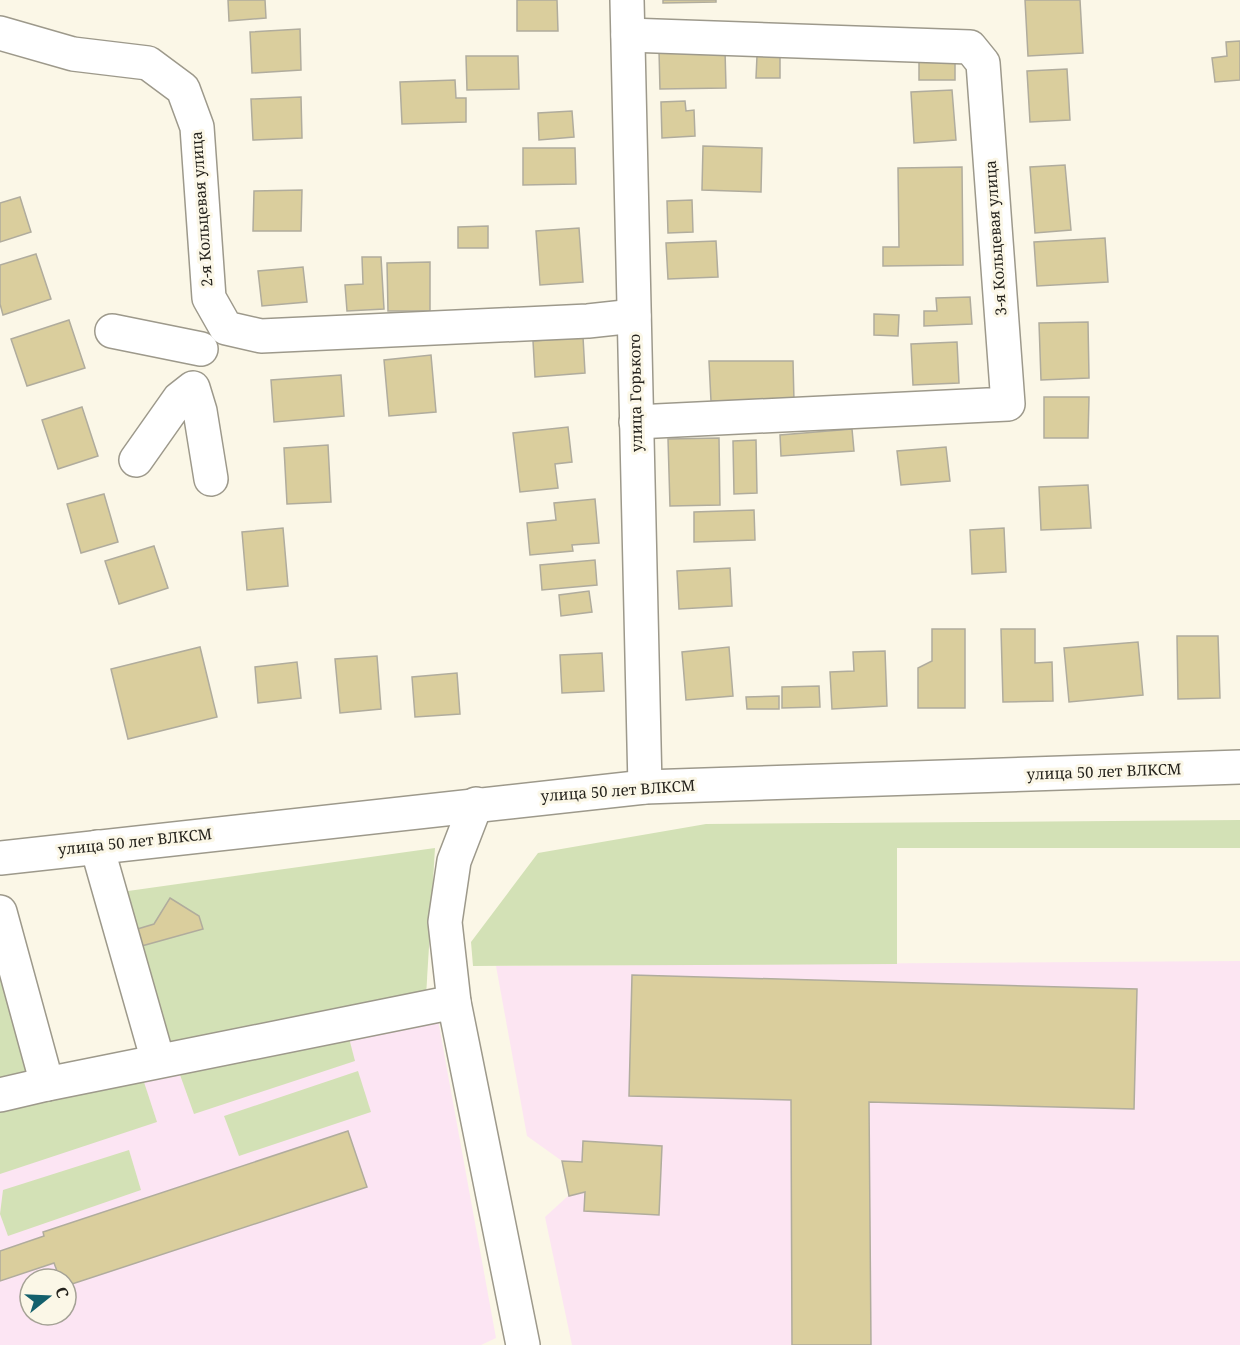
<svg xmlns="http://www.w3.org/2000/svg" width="1240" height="1345" viewBox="0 0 1240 1345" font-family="'Noto Serif',serif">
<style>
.industrial{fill:#fce5f2}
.medical{fill:#fce5f3;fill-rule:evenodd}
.green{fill:#d3e1b6}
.building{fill:#dace9d;stroke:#b0ac9d;stroke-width:1.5}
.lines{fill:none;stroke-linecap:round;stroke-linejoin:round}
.minor-casing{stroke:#9d998b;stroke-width:36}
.minor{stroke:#fff;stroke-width:33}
.labels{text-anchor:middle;stroke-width:6;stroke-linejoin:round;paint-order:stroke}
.street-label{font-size:15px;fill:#25231d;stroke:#fbf7e7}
</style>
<rect width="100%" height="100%" fill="#fbf7e7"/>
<polygon class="industrial" points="1240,961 1240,1345 572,1345 545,1217 569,1195 562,1161 527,1136 496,966"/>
<path class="medical" d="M438,1020L496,1338L481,1345H0V1109ZM30,1279H66V1315H30Z"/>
<g class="green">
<polygon points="1240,820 1240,848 897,848 897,964 473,966 471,942 538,853 706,824"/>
<polygon points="435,848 426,996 166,1051 121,892"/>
<polygon points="0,974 30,1078 0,1085"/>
<polygon points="349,1038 355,1061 194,1114 179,1072"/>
<polygon points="358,1071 371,1112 239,1156 224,1116"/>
<polygon points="143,1079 157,1122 0,1174 0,1112 5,1107"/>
<polygon points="129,1150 141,1190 8,1236 0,1214 3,1190"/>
</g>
<g class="building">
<polygon points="228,0 265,0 266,18 229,21"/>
<polygon points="517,0 557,0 558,31 517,31"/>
<polygon points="663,0 716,0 716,2 663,3"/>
<polygon points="1025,0 1080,0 1083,53 1028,56"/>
<polygon points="300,29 301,70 252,73 250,32"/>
<polygon points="1240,41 1240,80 1215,82 1212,58 1227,56 1226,42"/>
<polygon points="725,50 726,88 660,89 659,51"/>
<polygon points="780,55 780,78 756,78 757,56"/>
<polygon points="466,56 518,56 519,89 467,90"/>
<rect x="919" y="62" width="36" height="18"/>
<polygon points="1067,69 1070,120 1030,122 1027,71"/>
<polygon points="455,80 456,98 466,98 466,122 402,124 400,82"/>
<polygon points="952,90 956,140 914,143 911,92"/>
<polygon points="301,97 302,138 253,140 251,99"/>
<polygon points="685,101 686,111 694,110 695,136 662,138 661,102"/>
<polygon points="572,111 574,137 539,140 538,113"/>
<polygon points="703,146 762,148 761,192 702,190"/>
<polygon points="523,148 575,148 576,184 523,185"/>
<polygon points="1065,165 1071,230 1035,233 1030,167"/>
<polygon points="962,167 963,265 883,266 883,247 899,247 898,168"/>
<polygon points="302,190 301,231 253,231 254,191"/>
<polygon points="20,197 31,232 0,242 0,203"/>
<polygon points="692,200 693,232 668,233 667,201"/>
<polygon points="488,226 488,248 458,248 458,227"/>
<polygon points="579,228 583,282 540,285 536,231"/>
<polygon points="1105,238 1108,282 1037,286 1034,242"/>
<polygon points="716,241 718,277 668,279 666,243"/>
<polygon points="36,254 51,299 3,315 0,304 0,265"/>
<polygon points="362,257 381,257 384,309 347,311 345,285 363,284"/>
<polygon points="430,262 430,311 388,311 387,263"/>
<polygon points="303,267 307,302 262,306 258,271"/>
<polygon points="970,297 972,324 924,326 924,311 937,311 936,298"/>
<polygon points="874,314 899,315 898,336 874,335"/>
<polygon points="69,320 85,368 27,386 11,339"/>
<polygon points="1088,322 1089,378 1041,380 1039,323"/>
<polygon points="583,337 585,373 535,377 533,341"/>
<polygon points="957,342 959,383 913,385 911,344"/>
<polygon points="431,355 436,412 389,416 384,360"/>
<polygon points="709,361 793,361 794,401 711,401"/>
<polygon points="341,375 344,416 274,422 271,380"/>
<polygon points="1044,397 1089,397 1088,438 1044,438"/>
<polygon points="82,407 98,456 58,469 42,420"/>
<polygon points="568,427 572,462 555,464 558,488 520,492 513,433"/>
<polygon points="852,429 854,451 781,456 780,435"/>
<polygon points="719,438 720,505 670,506 668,439"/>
<polygon points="756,440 757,493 734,494 733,441"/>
<polygon points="328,445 331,502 287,504 284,448"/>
<polygon points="946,447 950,481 901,485 897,451"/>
<polygon points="1088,485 1091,528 1041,530 1039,487"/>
<polygon points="104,494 118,542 81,553 67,504"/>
<polygon points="595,499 599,543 572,545 573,551 530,555 527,523 556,520 554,503"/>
<polygon points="754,510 755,540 694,542 694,512"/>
<polygon points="283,528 288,586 247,590 242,532"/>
<polygon points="1004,528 1006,572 972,574 970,530"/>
<polygon points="154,546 168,588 119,604 105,561"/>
<polygon points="595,560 597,585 542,590 540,565"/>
<polygon points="730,568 732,606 679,609 677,571"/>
<polygon points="589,591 592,612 561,616 559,595"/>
<polygon points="932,629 965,629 965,708 918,708 918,668 932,661"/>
<polygon points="1001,629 1035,629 1035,663 1052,662 1053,701 1003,702"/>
<polygon points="1177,636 1218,636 1220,698 1178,699"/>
<polygon points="1138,642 1143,695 1069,702 1064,648"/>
<polygon points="200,647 217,717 128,739 111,669"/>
<polygon points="729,647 733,696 686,700 682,652"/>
<polygon points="885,651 887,706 832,709 830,672 854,671 853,652"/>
<polygon points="602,653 604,691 562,693 560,655"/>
<polygon points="377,656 381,709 340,713 335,659"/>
<polygon points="297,662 301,698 258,703 255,667"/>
<polygon points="457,673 460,714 415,717 412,677"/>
<polygon points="819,686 820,707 782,708 782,687"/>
<polygon points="779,696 779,709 747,709 746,697"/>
<polygon points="170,898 199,916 203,929 138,947 134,930 154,924"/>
<polygon points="632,975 1137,989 1134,1109 869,1102 871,1345 792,1345 791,1100 629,1096"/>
<polygon points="348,1131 367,1187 66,1286 66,1279 60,1279 54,1263 0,1281 0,1251 44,1236 43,1232"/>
<polygon points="583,1141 662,1146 659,1215 584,1211 585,1192 569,1196 562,1161 582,1162"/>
</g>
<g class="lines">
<defs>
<g id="minor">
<polyline points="627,0 645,787"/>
<polyline points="0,33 73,54 148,63 183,89 197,127 209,298 226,328 261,336 588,321 634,316"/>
<polyline points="628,35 970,47 983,63 1008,404 636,422"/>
<polyline points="112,331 201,349"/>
<polyline points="136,460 179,399 193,388 200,411 211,479"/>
<polyline points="476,804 454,861 445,922 454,1002 523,1345"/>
<polyline points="97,847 158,1061"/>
<polyline points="0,858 645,787 1240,767"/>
<polyline points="0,912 47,1084 454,1002"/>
<polyline points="0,1095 47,1084"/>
</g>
</defs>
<use href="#minor" class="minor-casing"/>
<use href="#minor" class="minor"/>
</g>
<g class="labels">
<g class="street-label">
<text transform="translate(202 209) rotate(-94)" y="5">2-я Кольцевая улица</text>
<text transform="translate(996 238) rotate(-94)" y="5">3-я Кольцевая улица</text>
<text transform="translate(636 393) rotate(-91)" y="5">улица Горького</text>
<text transform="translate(1104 772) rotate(-2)" y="5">улица 50 лет ВЛКСМ</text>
<text transform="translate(618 791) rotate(-4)" y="5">улица 50 лет ВЛКСМ</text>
<text transform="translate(135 842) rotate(-6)" y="5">улица 50 лет ВЛКСМ</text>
</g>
</g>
<g transform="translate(48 1297) rotate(72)"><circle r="28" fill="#fbf7e7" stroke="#a5a296" stroke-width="1.5"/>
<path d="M0-4.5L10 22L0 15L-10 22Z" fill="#14606c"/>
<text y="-9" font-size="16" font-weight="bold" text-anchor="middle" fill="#25231d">С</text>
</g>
</svg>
